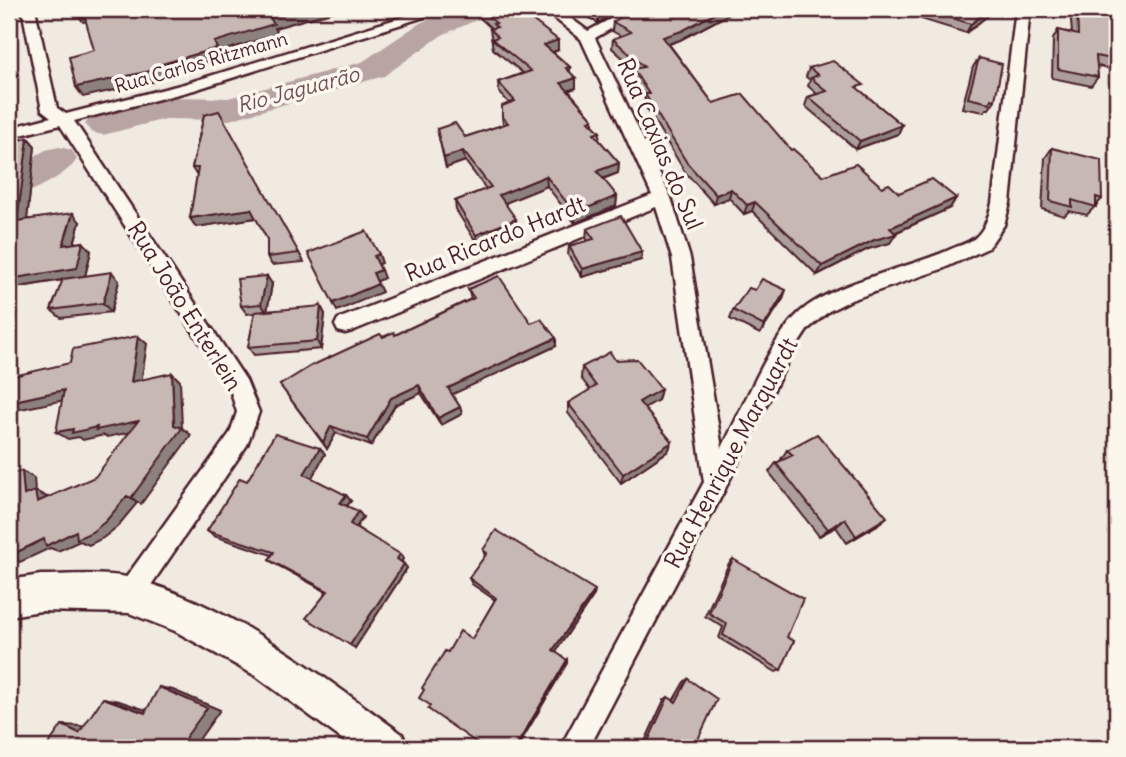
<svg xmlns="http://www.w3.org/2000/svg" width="1126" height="757" viewBox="0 0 1126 757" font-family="Delius,sans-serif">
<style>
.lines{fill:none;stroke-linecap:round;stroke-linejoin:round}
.river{fill:#b8a4a2;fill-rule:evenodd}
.street-casing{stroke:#4a1f2b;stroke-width:5}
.secondary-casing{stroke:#4a1f2b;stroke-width:5}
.street{fill:#fbf7ec;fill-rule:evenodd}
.secondary{fill:#fbf7ec;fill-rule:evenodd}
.wall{fill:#ac9e9a;stroke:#4a1f2b;stroke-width:2}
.shaded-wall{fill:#8c817d;stroke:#4a1f2b;stroke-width:2}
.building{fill:#c8b8b3;stroke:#4a1f2b;stroke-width:2}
.labels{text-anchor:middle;stroke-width:7;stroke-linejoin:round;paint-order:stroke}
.far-street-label{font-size:19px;fill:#4a1f2b;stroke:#fbf7ec}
.far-water-label{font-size:21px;font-style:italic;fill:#704e55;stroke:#fbf7ec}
.street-label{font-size:23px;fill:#4a1f2b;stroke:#fbf7ec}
</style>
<rect width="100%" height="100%" fill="#f0eae0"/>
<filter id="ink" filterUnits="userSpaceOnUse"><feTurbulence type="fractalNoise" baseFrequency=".0143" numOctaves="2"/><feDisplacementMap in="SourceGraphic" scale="14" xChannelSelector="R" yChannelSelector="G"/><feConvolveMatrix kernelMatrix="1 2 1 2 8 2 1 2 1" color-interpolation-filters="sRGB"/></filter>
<g filter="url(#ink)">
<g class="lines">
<g class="river">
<polygon points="453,9 493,9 488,15 442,35 384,76 229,120 165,119 103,135 91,132 85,124 91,116 165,97 228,98 362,62 420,23"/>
<path d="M59,147L72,150L77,159C67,176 28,194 9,199V170L46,150Z"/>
</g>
<defs>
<g id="street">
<polygon points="22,9 35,9 57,108 66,114 184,84 429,9 449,9 194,90 74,121 246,380 259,412 247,445 138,604 129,608 120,604 116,595 120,586 230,433 237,412 230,389 60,125 9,138 9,128 51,117 42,110"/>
<path d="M543,9H558L588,31L629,9H645L595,38L671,198L690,258L722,448C741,412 767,347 794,318C826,283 904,270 949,250C957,246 971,243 977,236C986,227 989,215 992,203L1016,9H1030L1010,203L1004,225L988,248L942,269L851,300L829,311L808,329L792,353L724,491L589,748H560L704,482L672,258L656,207L352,331L345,333L338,331L335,325L338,319L652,195L581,39Z"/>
</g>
<path id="secondary" d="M41,575C65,575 110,572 131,578C233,606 318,673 402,734L408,748H354L256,676L175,631L129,613L41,611L9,616V580Z"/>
</defs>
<use href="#street" class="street-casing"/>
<use href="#secondary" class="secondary-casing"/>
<use href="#street" class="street"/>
<use href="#secondary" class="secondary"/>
</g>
<g class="wall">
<polygon points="478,9 518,9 558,50 553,52 570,67 570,72 576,88 568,90 593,119 593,125 600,132 599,140 619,163 618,173 603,179 617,196 616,206 575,223 547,186 505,203 517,228 478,245 456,210 455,201 486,189 465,161 446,168 437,129 465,137 503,125 502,116 509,103 499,92 498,82 523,73 493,49 490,29 492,29 479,17"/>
<polygon points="575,9 624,9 598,23"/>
<polygon points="923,9 996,9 966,33 918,18"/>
<polygon points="1070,9 1117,9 1117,70 1097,66 1098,77 1091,86 1052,78 1053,39 1058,30 1072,33"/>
<polygon points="731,13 680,40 669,44 713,103 791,150 823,176 882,187 899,193 956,198 950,208 895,233 890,243 868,249 817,275 752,211 744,214 729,198 714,204 685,172 644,104 645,99 632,79 633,69 635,69 612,48 613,39 621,36 612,31 613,22"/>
<polygon points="979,58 995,100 989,109 986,109 984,112 962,108 973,67"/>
<polygon points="809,68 861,91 902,125 898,134 856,149 805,106 808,97 817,94 808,86 810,80 806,77"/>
<polygon points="204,115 299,253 304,262 272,265 267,257 267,239 256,218 196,227 190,218 197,176 192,168"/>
<polygon points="28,138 35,146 27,219 80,222 74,244 83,242 91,251 85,276 119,281 111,312 61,318 51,310 63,280 14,288 10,257 9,258 9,142"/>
<polygon points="1052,148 1102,199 1087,215 1069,211 1064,216 1042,209 1045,158"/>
<polygon points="587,229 641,260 582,277 568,255 569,246 588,241 586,238"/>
<polygon points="272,284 267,311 325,314 321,349 254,355 248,347 255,313 247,314 241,306"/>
<polygon points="468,289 531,323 556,346 452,394 460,407 462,414 441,425 421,393 395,405 371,446 336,433 327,449 280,385 383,337 395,335 471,299"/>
<polygon points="783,299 760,334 730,319 733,310"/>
<polygon points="615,360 661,389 658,400 644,408 672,442 668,451 621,483 568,413 568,403 590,390 581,378 582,367"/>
<polygon points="320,448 325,454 311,478 351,501 347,506 363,517 356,527 403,558 402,562 407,568 355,648 327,592 275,564 269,560 272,555 214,536 207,531 247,481"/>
<polygon points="787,450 877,525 847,543 836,527 819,536 769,472 776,463 782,460 781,459"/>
<polygon points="483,550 594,595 555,652 567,663 517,748 484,748 430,705 448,652 472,639 495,600 472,584 469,578 485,556"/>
<polygon points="733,559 787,637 781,670 776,672 719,638 723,627 705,616 729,563"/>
<polygon points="688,679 694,748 642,748 664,700 668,697 673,701 684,682"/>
</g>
<g class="shaded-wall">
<polygon points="305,9 339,9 339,10 275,28 278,34 219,52 222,58 161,76 161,80 83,97 76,87 155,66 270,18"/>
<polygon points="607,9 624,9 598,23 598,13"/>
<polygon points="723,9 732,9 731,13 680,40 662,46 663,37"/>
<polygon points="990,9 996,9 966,33 971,24"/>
<polygon points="83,11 89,21 83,22 77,13"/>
<polygon points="558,40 558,50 545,55 544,45"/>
<polygon points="576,78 576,88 561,93 561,83"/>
<polygon points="902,125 898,134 856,149 860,141"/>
<polygon points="28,138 35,146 26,229 17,221"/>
<polygon points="463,151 465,161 446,168 444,158"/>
<polygon points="619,163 618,173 596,181 597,171"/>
<polygon points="546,176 547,186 500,205 499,195"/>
<polygon points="731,189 729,198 714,204 716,195"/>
<polygon points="617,196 616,206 575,223 575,213"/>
<polygon points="956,198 950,208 885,237 890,228"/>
<polygon points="755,202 752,211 744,214 747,205"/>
<polygon points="251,209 256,218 196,227 190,218"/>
<polygon points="73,213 80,222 71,254 63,245"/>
<polygon points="516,219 517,228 478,245 476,235"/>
<polygon points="896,234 890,243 868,249 817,275 822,266 874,240"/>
<polygon points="83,242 91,251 85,276 14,288 9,283 9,279"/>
<polygon points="642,252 641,260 582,277 582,269"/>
<polygon points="379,254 382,263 377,265 374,256"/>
<polygon points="381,270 384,278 376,282 373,273"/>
<polygon points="112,272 119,281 111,312 103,303"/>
<polygon points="267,276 272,284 267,312 261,304"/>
<polygon points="378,284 382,292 337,311 333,303"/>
<polygon points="786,290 783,299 760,334 764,326"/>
<polygon points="321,306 325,314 321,349 317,341"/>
<polygon points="138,336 147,344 140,390 131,382"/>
<polygon points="556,338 556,346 451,395 448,388"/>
<polygon points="172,373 180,381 182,428 191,435 141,504 131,498 174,425"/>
<polygon points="419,385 421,393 395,405 371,446 367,439 391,398"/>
<polygon points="661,389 658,400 637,412 639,402"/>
<polygon points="64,390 75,398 16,410 9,406 9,402"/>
<polygon points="460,407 462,414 441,425 438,418"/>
<polygon points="138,421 147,429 107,437 104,435 83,440 79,437 68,439 56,432 73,429 97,427"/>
<polygon points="331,426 336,433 327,449 323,442"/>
<polygon points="672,442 668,451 621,483 623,474"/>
<polygon points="320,448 325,454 310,481 304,474"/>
<polygon points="22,471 34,478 35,491 47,497 49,508 24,495"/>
<polygon points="346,495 351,501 345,508 340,503"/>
<polygon points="127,496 137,503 117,527 103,538 89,545 80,541 58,551 50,548 20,562 9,558 9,556 44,539 76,531"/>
<polygon points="358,511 363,517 355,529 350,524"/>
<polygon points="887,517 877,525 847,543 856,536"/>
<polygon points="845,519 836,527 819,536 828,529"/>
<polygon points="400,554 403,558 401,563 397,559"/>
<polygon points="404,564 407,568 355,648 350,645"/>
<polygon points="595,590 594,595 554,654 553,650"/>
<polygon points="567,660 567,663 517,748 515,748"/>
<polygon points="159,687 173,690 220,710 193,748 178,748"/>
<polygon points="103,698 119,701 161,715 145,713"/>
<polygon points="62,725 81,726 97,734 79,733"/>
</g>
<g class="building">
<polygon points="76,9 305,9 270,18 274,24 214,42 217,48 155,66 155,70 76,87 69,57 94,50 83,11 77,13"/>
<polygon points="479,9 518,9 558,40 544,45 570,67 566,68 576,78 561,83 593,119 589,121 600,132 594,134 619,163 597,171 617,196 575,213 546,176 499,195 516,219 476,235 455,201 491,187 463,151 444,158 437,129 455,123 465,137 508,123 502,116 502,106 515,101 498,82 531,71 492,39 498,37 490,29 497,27 493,24 496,23"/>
<polygon points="591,9 607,9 598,13"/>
<polygon points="635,9 723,9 682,31 663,37 713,103 743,94 791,150 793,149 823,176 856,164 882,187 889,184 899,193 932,179 956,198 890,228 896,234 874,240 822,266 755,202 747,205 731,189 716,195 687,163 645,94 649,94 633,69 644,67 613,39 631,32 613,22"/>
<polygon points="923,9 990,9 971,24"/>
<polygon points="1077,9 1117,9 1117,60 1096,56 1098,77 1058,69 1058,30 1078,35"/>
<polygon points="979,58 1002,64 995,100 991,99 990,103 968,98"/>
<polygon points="833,61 864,85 856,87 902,125 860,141 808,97 827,91 811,78 818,75 809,68"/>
<polygon points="219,111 299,253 267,257 267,239 251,209 190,218 198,168 192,168 204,115"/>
<polygon points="28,138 17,221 73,213 63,245 83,242 77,268 9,279 9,264 13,248 9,248 9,142"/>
<polygon points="1052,148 1101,160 1102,199 1096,197 1096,207 1072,200 1072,207 1050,201"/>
<polygon points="621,216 642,252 582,269 569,246 594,239 587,229"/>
<polygon points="366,231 379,254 374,256 381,270 373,273 378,284 333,303 308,253"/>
<polygon points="112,272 103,303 51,310 63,279"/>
<polygon points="267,276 261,304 241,306 237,279"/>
<polygon points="499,276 531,323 541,319 556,338 448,388 460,407 438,418 419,385 391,398 367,439 331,426 323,442 280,385 311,366 380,334 383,337 394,332 395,335 474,298 468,289"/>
<polygon points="762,279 786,290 764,326 733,310 749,288 755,290"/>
<polygon points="321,306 317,341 248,347 255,312"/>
<polygon points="138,336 131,382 172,373 174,425 182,428 131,498 127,496 106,521 92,532 77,539 76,531 46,546 44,539 9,556 9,474 22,471 24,495 35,491 37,502 95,477 138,421 96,430 97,427 72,433 73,429 56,432 64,390 9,402 9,377 70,363 73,349"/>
<polygon points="610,352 615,360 637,359 661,389 639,402 672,442 623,474 568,403 596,386 582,367"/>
<polygon points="275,434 320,448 304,474 346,495 340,503 358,511 350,524 400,554 397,559 404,564 350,645 306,618 328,591 269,560 274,552 207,531 240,478 247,481"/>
<polygon points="817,434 887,517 856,536 845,519 828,529 776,463 793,455 787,450"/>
<polygon points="496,530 595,590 553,650 567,660 515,748 484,748 428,709 430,705 419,698 424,690 422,688 445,651 448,652 460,631 472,639 496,598 469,578 487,553 483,550"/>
<polygon points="733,559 803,599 787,637 794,641 781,670 723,635 727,624 709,613"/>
<polygon points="688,679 717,699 694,748 645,748 668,697 676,702"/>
<polygon points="159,687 207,708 178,748 46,748 62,725 79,733 103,698 145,713"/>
</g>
</g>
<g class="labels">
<g class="far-street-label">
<text transform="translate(201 62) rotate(-16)" y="7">Rua Carlos Ritzmann</text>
</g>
<g class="far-water-label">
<text transform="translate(298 90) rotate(-15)" y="7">Rio Jaguarão</text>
</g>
<g class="street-label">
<text transform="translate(660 144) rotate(67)" y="8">Rua Caxias do Sul</text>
<text transform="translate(495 239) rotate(-22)" y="8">Rua Ricardo Hardt</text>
<text transform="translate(185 306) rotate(58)" y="8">Rua João Enterlein</text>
<text transform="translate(731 453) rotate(-62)" y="8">Rua Henrique Marquardt</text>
</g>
</g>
<rect width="1126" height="757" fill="none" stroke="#fbf7ec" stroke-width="35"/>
<rect x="18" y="18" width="1091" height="722" fill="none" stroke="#4a1f2b" stroke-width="2.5" filter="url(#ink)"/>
</svg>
